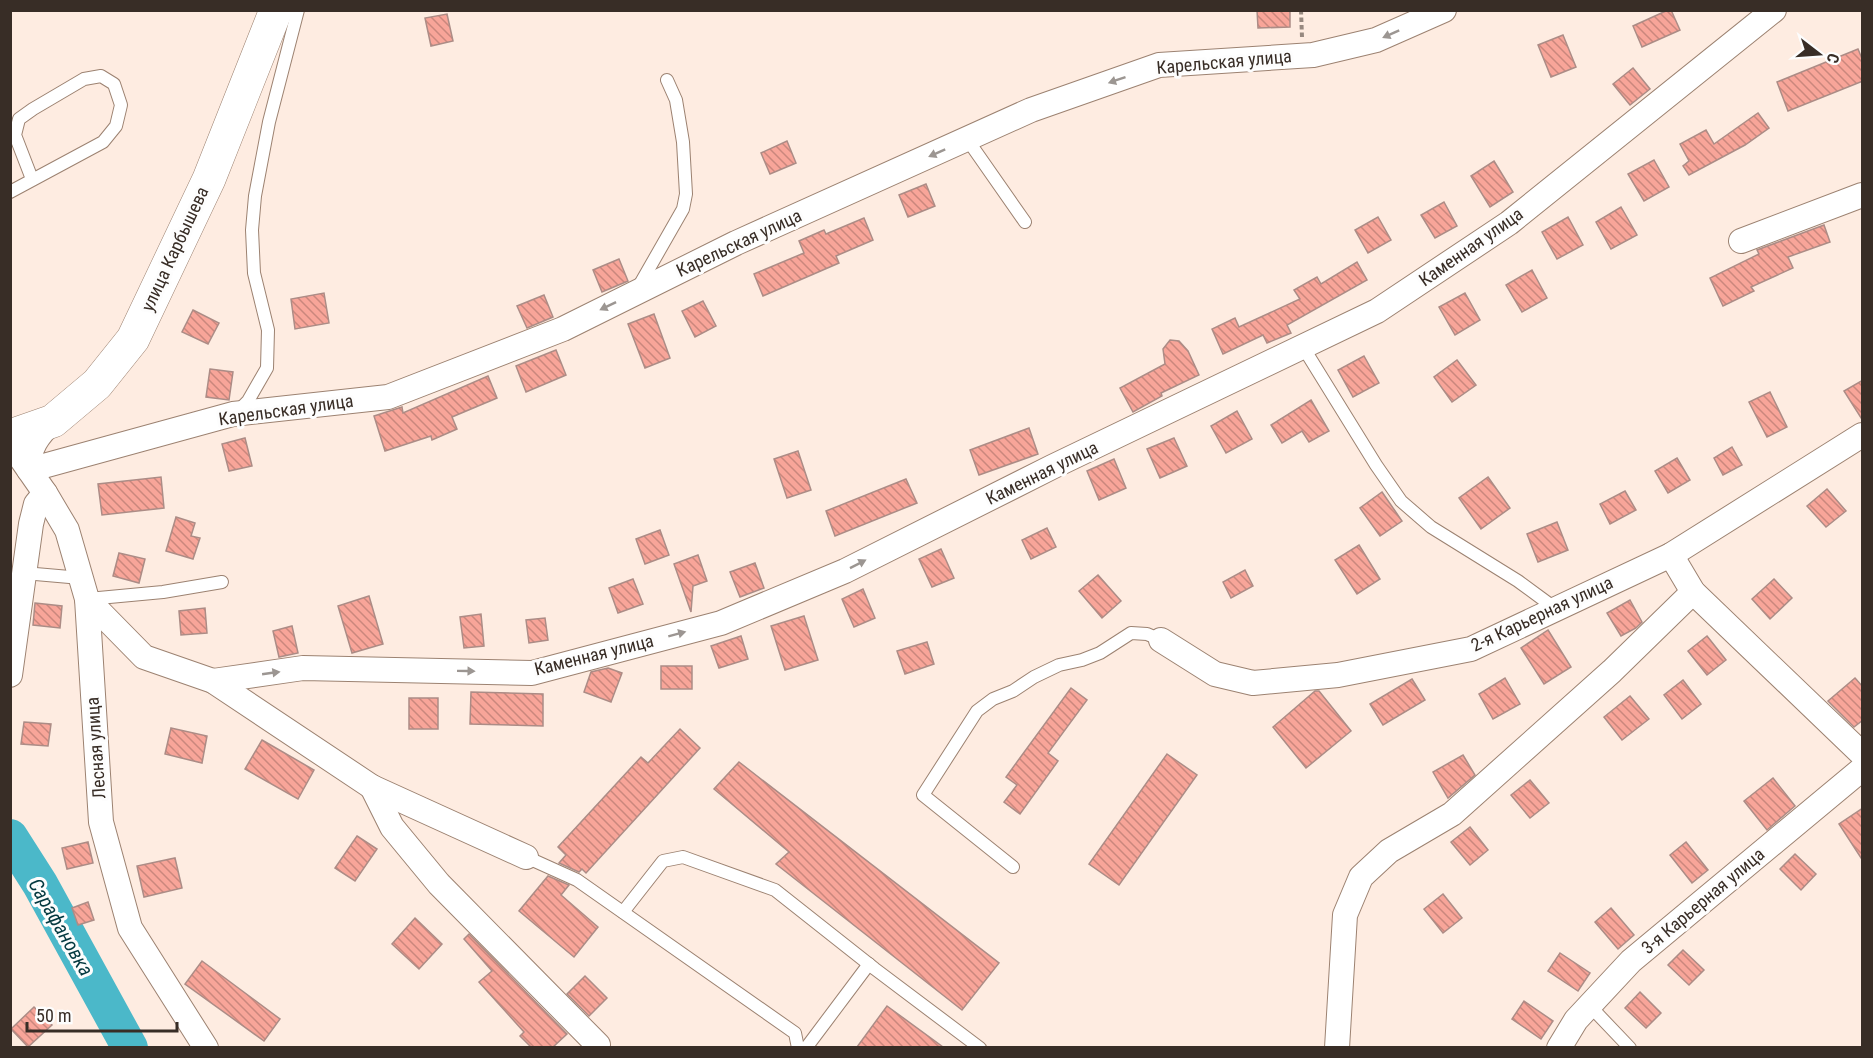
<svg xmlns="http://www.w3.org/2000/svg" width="1873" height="1058" viewBox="0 0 1873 1058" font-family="'Roboto Condensed',sans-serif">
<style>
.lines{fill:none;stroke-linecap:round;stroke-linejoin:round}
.river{stroke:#4bb8c9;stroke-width:36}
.building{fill:url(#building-back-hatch);stroke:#ac8c86;stroke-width:1.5}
.lane-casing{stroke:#9c8271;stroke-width:14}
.street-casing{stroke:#9c8271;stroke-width:26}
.secondary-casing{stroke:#9c8271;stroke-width:34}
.path{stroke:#978980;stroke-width:4;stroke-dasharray:4.5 3;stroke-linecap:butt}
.lane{stroke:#fff;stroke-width:12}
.street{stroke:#fff;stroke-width:24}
.secondary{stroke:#fff;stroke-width:33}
.oneway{fill:#9c9692}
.labels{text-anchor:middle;stroke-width:6;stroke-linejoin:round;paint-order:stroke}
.street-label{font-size:18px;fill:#382d26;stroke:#fdfdfd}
.water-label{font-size:20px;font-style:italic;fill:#043940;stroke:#fdfdfd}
</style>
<defs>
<pattern id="building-back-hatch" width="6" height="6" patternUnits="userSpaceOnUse" patternTransform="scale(1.5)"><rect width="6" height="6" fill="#f8a599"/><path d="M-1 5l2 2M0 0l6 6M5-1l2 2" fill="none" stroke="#ca877d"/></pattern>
</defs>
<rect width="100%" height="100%" fill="#feece1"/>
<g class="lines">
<polyline class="river" points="10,837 40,884 130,1048"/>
</g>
<g class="building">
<polygon points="1257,10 1290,10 1290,27 1258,28"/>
<polygon points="1668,10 1671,10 1680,30 1642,47 1633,26"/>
<polygon points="447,14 453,41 431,46 425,18"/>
<polygon points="1563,35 1576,67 1551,77 1538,45"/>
<polygon points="1858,49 1863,61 1863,81 1788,111 1777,82"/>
<polygon points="1633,68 1650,89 1630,105 1613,84"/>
<polygon points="1758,113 1769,128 1745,145 1689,175 1683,166 1689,161 1680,144 1706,130 1714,144"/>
<polygon points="787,141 796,163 770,174 761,153"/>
<polygon points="1654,160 1669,187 1644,201 1628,174"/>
<polygon points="1494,161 1513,192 1490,207 1471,176"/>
<polygon points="926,184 935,206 908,217 899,195"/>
<polygon points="1444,202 1457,226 1435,238 1421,215"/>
<polygon points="1621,207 1637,235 1611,249 1596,222"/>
<polygon points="1378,217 1391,240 1368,253 1355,230"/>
<polygon points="1568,217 1583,245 1557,259 1542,232"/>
<polygon points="864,218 873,240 836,256 839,263 763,296 754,274 804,253 799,241 824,230 826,234"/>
<polygon points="1824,225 1830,242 1788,257 1793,268 1751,287 1754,291 1723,306 1710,278 1759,254 1757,250"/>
<polygon points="619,259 628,281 602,292 593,270"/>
<polygon points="1357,262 1367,280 1287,325 1291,333 1267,343 1263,335 1223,354 1212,329 1235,318 1239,327 1300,299 1294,290 1317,277 1321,284"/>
<polygon points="1532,270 1547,298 1522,312 1506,285"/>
<polygon points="324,293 329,323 295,329 291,299"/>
<polygon points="1465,293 1480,320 1455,335 1439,307"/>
<polygon points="544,295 553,317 527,328 517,306"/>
<polygon points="703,301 716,326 695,337 682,311"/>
<polygon points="193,310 219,323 208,344 182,332"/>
<polygon points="654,314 670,358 645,368 628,324"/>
<polygon points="1170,340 1179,341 1188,351 1199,375 1161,393 1162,396 1133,412 1120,388 1165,364 1163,349"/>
<polygon points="556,350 566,375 526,392 516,366"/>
<polygon points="1364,356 1379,383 1353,397 1338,370"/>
<polygon points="1457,360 1476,385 1452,402 1434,377"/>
<polygon points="210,369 233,372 229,400 206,397"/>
<polygon points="488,376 497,398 452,417 457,429 432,440 431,436 385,451 374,416 402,407 403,413"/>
<polygon points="1863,380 1863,421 1844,391"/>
<polygon points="1770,392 1787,427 1767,437 1749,402"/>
<polygon points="1311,400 1329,431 1309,442 1302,431 1282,443 1271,425"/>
<polygon points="1237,411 1252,439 1226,453 1211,426"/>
<polygon points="1029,428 1038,454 979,475 970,450"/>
<polygon points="245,438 252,466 229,471 222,444"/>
<polygon points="1174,438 1187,466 1160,478 1147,449"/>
<polygon points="1732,447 1742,465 1723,475 1714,458"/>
<polygon points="798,451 811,490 787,498 774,459"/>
<polygon points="1677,458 1690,480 1668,493 1655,471"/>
<polygon points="1114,459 1126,488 1099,500 1087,471"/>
<polygon points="161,477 164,508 102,515 98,484"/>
<polygon points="1488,477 1510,508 1481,529 1459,498"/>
<polygon points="906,479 917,503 835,536 826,511"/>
<polygon points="1827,489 1846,511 1826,527 1807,506"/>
<polygon points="1625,491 1636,510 1610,524 1600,504"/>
<polygon points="1382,492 1402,521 1380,536 1360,508"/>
<polygon points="176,517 195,523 191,536 200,538 193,559 166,551"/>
<polygon points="1557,522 1568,550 1538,562 1527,534"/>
<polygon points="1047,528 1056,547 1031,559 1022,540"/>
<polygon points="660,530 669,555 645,564 636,539"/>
<polygon points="1359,545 1380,579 1357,594 1335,560"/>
<polygon points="941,549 954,578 932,587 919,559"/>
<polygon points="119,553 145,559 139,583 113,576"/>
<polygon points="698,555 707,581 693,586 691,612 674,564"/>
<polygon points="755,563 764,588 740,597 730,572"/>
<polygon points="1245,570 1253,586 1231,598 1223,582"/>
<polygon points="1098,575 1121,601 1102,618 1079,591"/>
<polygon points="633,579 643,604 618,613 609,588"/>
<polygon points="1774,579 1792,598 1770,619 1752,599"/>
<polygon points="863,589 875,618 854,627 842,599"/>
<polygon points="369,596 383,644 352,653 338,606"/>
<polygon points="1630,600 1642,622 1636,628 1621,636 1607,613"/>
<polygon points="35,603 62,606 60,628 33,625"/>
<polygon points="205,608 207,633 181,635 179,611"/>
<polygon points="481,614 484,646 464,648 460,617"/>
<polygon points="804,616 818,660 785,670 771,626"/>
<polygon points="545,618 548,640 529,643 526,620"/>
<polygon points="292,626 298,653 279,657 273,631"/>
<polygon points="1548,630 1571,667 1544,684 1521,648"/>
<polygon points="741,636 748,659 719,668 711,646"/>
<polygon points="1707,636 1726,660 1707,675 1688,651"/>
<polygon points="927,642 934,664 905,674 897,651"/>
<rect x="661" y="666" width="31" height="23"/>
<polygon points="608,668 622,673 611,702 584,692 591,672"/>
<polygon points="1505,678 1520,704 1493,719 1479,694"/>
<polygon points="1855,678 1863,687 1863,720 1854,727 1828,701"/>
<polygon points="1412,679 1425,700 1383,725 1370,704"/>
<polygon points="1683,680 1701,704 1682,719 1664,695"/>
<polygon points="1071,688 1087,700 1048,753 1058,761 1020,814 1004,802 1017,785 1006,777"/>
<polygon points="1315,691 1319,691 1351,731 1306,768 1273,727"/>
<polygon points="471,692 543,694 543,726 470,724"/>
<polygon points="1630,696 1649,719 1622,740 1604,717"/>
<rect x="409" y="698" width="29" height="31"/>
<polygon points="24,722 51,724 48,746 21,744"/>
<polygon points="171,728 207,736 202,763 165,754"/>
<polygon points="680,729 700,748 586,873 582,869 579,872 559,863 566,855 558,847 641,757 648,763"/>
<polygon points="262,740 314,770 298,799 245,769"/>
<polygon points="1167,754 1197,775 1119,885 1089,864"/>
<polygon points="1463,755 1475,775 1448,798 1433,772"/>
<polygon points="739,762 999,963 962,1010 776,864 789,852 714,789"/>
<polygon points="1773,778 1795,806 1767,830 1744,801"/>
<polygon points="1530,780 1549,803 1530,818 1511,795"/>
<polygon points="1863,808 1863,861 1839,824"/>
<polygon points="1470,827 1488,850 1470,865 1451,842"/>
<polygon points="357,836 377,849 355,881 335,868"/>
<polygon points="88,842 93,863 67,869 62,848"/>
<polygon points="1686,842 1708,870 1692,883 1670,855"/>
<polygon points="1795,854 1816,874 1801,890 1780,869"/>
<polygon points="175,858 182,888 144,897 137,866"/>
<polygon points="548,876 569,885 561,895 598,927 574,957 519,911"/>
<polygon points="1443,894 1462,918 1443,933 1424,909"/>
<polygon points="88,902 94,920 78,925 72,908"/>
<polygon points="1611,908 1634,935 1618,949 1595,922"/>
<polygon points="415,918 442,944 419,969 392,944"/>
<polygon points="469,934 567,1034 553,1047 531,1047 520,1036 524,1032 479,982 492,971 464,939"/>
<polygon points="1683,950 1704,970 1689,985 1668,965"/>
<polygon points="1560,953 1590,973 1578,991 1548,971"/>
<polygon points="202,961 280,1019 264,1041 185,984"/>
<polygon points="585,976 607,998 589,1016 567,994"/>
<polygon points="1640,992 1661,1013 1646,1028 1625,1008"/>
<polygon points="1524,1001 1553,1021 1541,1039 1512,1019"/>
<polygon points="887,1006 943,1047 857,1047"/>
<polygon points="34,1007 52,1025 28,1047 11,1029"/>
</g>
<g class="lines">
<defs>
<g id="lane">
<polyline points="967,139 1025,222"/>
<polyline points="10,192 103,142 116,126 121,105 114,84 101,76 84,79 33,109 19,119 15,135 32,179"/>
<polyline points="639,286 683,209 686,194 683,142 676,100 667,80"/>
<polyline points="1303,347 1376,465 1401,501 1431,527 1518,581 1556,609"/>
<polyline points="239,410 248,401 267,368 268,330 254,273 252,230 255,196 269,122 298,10"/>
<polyline points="24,573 81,578"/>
<polyline points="88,599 163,592 222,582"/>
<polyline points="526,857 577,880 795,1033 798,1048"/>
<polyline points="1013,867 923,795 977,711 993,699 1013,691 1034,677 1059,665 1082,660 1100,653 1131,633 1147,634 1161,640"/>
<polyline points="623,912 663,861 683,857 775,890 875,969 980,1048"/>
<polyline points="1589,1005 1630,1048"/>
<polyline points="806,1048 869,964"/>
</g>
<g id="street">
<polyline points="1741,241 1862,195"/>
<path d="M53,421C38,435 28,448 29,470L233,414L388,397L563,329L736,243L1031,110L1159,65L1313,55L1376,40L1444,10"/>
<polyline points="20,457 45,493 67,530 87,599 101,822 130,928 206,1048"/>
<polyline points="1671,555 1693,592 1862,754"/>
<polyline points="87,599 144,657 213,681 372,787 526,857"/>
<polyline points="1161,640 1215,674 1253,683 1338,675 1471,649 1671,555 1862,435"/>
<polyline points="10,675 31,524 36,504 45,493"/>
<polyline points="213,681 303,668 532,673 721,623 845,571 1052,467 1377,311 1509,223 1774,10"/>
<polyline points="372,787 392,827 439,884 598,1045"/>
<polyline points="1337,1048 1345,915 1361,877 1389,851 1452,814 1612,671 1693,592"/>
<polyline points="1559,1048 1576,1020 1631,961 1862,769"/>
</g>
<polyline id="secondary" points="10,436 53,421 97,384 133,339 209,179 276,10"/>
</defs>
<use href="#lane" class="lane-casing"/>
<use href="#street" class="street-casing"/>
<use href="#secondary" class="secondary-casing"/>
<polyline class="path" points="1301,10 1302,37"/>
<use href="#lane" class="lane"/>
<use href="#street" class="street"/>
<use href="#secondary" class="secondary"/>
</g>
<defs><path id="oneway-solid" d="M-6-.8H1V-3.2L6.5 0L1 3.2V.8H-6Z" transform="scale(1.5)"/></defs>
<g class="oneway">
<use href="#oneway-solid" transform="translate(1391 34) rotate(156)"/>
<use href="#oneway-solid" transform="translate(1117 80) rotate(161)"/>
<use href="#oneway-solid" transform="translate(937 153) rotate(156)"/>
<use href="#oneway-solid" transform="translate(608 306) rotate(154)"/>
<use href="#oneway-solid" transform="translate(858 564) rotate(-27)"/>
<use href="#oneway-solid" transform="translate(677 634) rotate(-15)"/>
<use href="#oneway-solid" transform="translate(466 671) rotate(1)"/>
<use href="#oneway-solid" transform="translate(271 673) rotate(-8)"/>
</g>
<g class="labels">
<g class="street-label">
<text transform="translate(1224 62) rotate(-5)" y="6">Карельская улица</text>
<text transform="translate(739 243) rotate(-25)" y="6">Карельская улица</text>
<text transform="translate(1471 247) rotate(-35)" y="6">Каменная улица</text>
<text transform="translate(175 249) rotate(-65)" y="6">улица Карбышева</text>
<text transform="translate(286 410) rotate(-8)" y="6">Карельская улица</text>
<text transform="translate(1042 473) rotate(-26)" y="6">Каменная улица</text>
<text transform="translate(1542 614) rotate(-25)" y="6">2-я Карьерная улица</text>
<text transform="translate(594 655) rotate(-14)" y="6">Каменная улица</text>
<text transform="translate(96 748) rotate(-94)" y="6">Лесная улица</text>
<text transform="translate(1703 901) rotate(-40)" y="6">3-я Карьерная улица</text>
</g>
<g class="water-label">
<text transform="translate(61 927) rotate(60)" y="7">Сарафановка</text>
</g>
</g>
<rect width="1873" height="1058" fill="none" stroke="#382d26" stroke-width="24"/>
<g transform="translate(1819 54) rotate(107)" stroke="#fdfdfd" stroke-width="4.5" paint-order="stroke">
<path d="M0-4.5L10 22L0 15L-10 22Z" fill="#382d26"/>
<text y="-9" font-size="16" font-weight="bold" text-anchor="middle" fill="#382d26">С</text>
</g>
<path d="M27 1022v9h150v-9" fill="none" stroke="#382d26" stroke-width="3"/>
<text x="36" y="1022" font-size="18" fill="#382d26" stroke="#fdfdfd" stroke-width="4.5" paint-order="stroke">50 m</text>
</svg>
